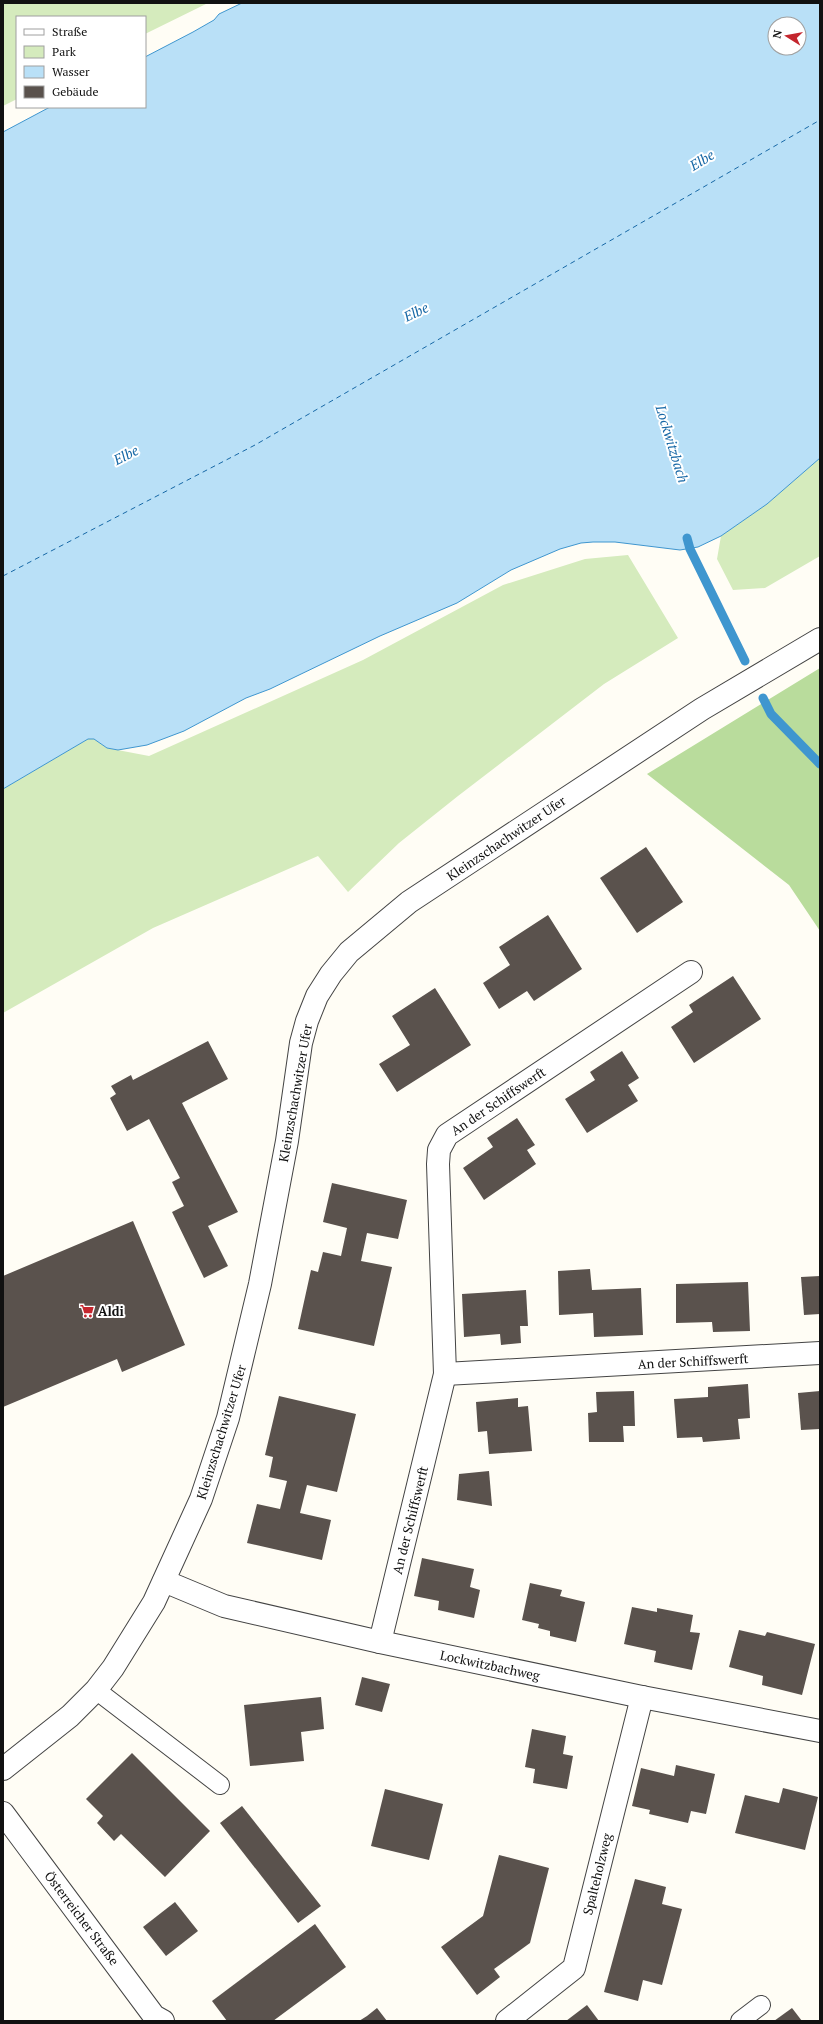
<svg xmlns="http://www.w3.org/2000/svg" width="823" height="2024" viewBox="0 0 823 2024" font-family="'PT Serif',serif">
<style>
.green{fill:#d5ebbd}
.forest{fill:#b9dc9c}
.water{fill:#b9e0f7;stroke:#3f96cf;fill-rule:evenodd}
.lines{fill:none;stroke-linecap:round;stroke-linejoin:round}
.stream{stroke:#3f96cf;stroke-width:9}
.ferry{stroke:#1768a6;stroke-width:1;stroke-dasharray:5 4;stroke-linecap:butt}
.building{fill:#5a524d}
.service-casing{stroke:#444;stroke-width:20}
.minor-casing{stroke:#444;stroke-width:24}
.tertiary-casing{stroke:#444;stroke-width:24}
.service{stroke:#fff;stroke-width:18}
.minor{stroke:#fff;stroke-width:22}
.tertiary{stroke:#fff;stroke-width:22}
.labels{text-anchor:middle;stroke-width:4;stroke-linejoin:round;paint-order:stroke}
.street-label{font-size:13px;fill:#111;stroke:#fff}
.poi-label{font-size:13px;font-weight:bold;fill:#111;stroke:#fff;text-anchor:start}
.water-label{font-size:14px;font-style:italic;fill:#1768a6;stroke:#fff}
</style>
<rect width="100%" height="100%" fill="#fffdf5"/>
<g class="green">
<polygon points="3,3 208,3 145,34 145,17 17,17 17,99 3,106"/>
<polygon points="820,458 820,556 765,588 733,590 717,559 721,536 767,504"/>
<polygon points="628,555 678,638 604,684 458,796 399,843 348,892 318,856 153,928 3,1013 3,789 88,739 94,739 107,748 149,756 363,660 503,585 585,559"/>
</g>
<polygon class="forest" points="820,668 820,931 789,885 647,774"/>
<path class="water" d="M242,3H820V458L767,504L721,536L698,547L680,550L615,542H593L581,543L560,549L511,570L457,603L380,636L270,689L246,698L184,731L147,745L118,750L107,748L94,739H88L3,789V132L50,107H145V57L193,32L214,20L219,14ZM775,24H799V48H775Z"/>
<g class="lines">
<g class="stream">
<polyline points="687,538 690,549 745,661"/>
<polyline points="763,698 771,714 820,764"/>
</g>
<polyline class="ferry" points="3,576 255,445 820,120"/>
</g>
<g class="building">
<polygon points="646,847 683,902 637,933 600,878"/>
<polygon points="548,915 582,969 534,1001 527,991 499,1009 483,983 510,965 499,947"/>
<polygon points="733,976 761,1019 694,1063 671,1027 693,1012 689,1005"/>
<polygon points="435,988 471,1045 397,1092 379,1064 410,1045 392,1016"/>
<polygon points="208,1041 228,1079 182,1103 238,1212 208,1226 228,1266 204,1278 172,1212 184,1206 172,1182 180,1178 149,1119 127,1131 110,1098 116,1094 111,1086 131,1075 133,1080"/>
<polygon points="622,1051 639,1078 628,1085 638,1101 587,1133 565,1099 595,1080 590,1072"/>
<polygon points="517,1118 535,1145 527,1150 536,1164 484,1200 463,1168 493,1147 487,1138"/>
<polygon points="332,1183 407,1200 398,1239 367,1233 361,1261 392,1267 374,1346 298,1329 311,1270 318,1272 323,1252 341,1256 347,1228 323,1222"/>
<polygon points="133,1221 185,1345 122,1372 117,1359 3,1407 3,1276"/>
<polygon points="590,1269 592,1290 641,1288 643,1335 594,1337 593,1313 559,1315 558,1271"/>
<polygon points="820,1276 820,1314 804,1315 801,1277"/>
<polygon points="748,1282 750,1331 713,1332 712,1322 676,1323 676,1284"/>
<polygon points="526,1290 528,1326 520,1326 521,1343 501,1345 500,1334 464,1337 462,1294"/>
<polygon points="748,1384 750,1418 738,1419 740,1439 703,1442 702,1437 677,1438 674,1399 708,1397 708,1387"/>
<polygon points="634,1391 635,1426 623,1426 624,1442 589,1442 588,1413 597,1412 596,1392"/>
<polygon points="820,1391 820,1429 801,1430 798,1393"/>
<polygon points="279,1396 356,1414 337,1492 307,1485 300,1513 331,1520 322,1560 247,1543 257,1504 280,1509 287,1481 269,1477 273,1457 265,1455"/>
<polygon points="518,1398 518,1407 528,1406 532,1451 489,1454 487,1431 478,1432 476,1402"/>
<polygon points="489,1471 492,1506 457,1500 459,1474"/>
<polygon points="422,1558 474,1569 470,1587 480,1590 474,1618 438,1610 439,1601 414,1596"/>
<polygon points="530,1583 562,1590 560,1596 585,1602 576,1642 550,1636 550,1631 538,1628 539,1624 522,1620"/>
<polygon points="632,1607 657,1612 657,1608 693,1615 690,1632 700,1633 692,1670 654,1662 656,1651 624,1644"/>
<polygon points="739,1630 765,1636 767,1632 815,1644 802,1695 762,1685 763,1676 729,1667"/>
<polygon points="362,1677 390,1684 382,1712 355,1705"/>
<polygon points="321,1697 324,1729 301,1732 304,1761 250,1766 244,1705"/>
<polygon points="532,1729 566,1736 563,1754 573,1756 567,1789 533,1783 535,1769 525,1767"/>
<polygon points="132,1753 210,1831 165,1877 121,1834 114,1841 97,1823 103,1816 86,1799"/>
<polygon points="676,1765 715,1774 706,1814 691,1811 688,1823 649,1814 650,1810 632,1806 641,1768 674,1776"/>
<polygon points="783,1788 818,1797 805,1850 735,1833 745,1795 779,1803"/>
<polygon points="385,1789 443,1804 429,1860 371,1846"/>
<polygon points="242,1806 321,1906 298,1923 220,1823"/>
<polygon points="499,1855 549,1868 530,1943 494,1969 500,1977 477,1995 441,1947 483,1916"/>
<polygon points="635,1879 666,1887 662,1904 682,1909 662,1985 643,1980 638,2001 604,1992"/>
<polygon points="175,1902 198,1931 166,1956 143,1927"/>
<polygon points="315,1924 346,1967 273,2021 227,2021 212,2001"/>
<polygon points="587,2005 599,2021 566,2021"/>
<polygon points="377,2008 387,2021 359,2021 367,2016"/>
<polygon points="792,2008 802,2021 774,2021"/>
</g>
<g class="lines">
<defs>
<g id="service">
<polyline points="96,1690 220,1785"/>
<polyline points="740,2021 761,2005"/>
</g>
<g id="minor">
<polyline points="445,1374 820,1353"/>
<polyline points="164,1581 224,1606 380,1642 642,1697 820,1731"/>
<polyline points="380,1642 445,1374 438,1164 439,1150 447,1135 691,972"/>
<polyline points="3,1813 154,2016 163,2021"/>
<polyline points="507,2021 574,1968 642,1697"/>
</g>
<polyline id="tertiary" points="3,1769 70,1716 96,1690 113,1668 154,1602 201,1499 228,1418 260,1284 287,1141 301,1043 307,1021 317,996 331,974 349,952 409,902 702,709 820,639"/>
</defs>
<use href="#service" class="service-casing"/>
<use href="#minor" class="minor-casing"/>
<use href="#tertiary" class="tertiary-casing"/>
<use href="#service" class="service"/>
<use href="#minor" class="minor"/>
<use href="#tertiary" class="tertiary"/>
</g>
<defs>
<symbol id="supermarket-bare" viewBox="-9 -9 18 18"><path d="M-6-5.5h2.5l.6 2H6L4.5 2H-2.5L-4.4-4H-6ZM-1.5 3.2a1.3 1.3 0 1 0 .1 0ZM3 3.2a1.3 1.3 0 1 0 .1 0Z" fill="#c4262e" stroke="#fff" stroke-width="2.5" paint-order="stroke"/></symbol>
</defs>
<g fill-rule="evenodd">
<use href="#supermarket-bare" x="77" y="1301" width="20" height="20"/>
</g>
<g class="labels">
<g class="street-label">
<text transform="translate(506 838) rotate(-34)" y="5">Kleinzschachwitzer Ufer</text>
<text transform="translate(295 1093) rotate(-80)" y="5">Kleinzschachwitzer Ufer</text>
<text transform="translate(498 1101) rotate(-34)" y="5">An der Schiffswerft</text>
<text transform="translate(693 1361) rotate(-3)" y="5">An der Schiffswerft</text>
<text transform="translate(221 1432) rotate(-73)" y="5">Kleinzschachwitzer Ufer</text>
<text transform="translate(410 1520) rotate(-76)" y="5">An der Schiffswerft</text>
<text transform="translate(490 1665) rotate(12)" y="5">Lockwitzbachweg</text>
<text transform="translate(597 1874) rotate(-76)" y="5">Spalteholzweg</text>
<text transform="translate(82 1918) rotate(53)" y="5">Österreicher Straße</text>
</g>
<g class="poi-label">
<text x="98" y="1316">Aldi</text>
</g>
<g class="water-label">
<text transform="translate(702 160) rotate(-31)" y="5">Elbe</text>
<text transform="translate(416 312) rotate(-26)" y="5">Elbe</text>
<text transform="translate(672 444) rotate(73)" y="5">Lockwitzbach</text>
<text transform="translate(126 455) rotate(-27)" y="5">Elbe</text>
</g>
</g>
<rect width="823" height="2024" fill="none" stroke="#111111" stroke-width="8"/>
<rect x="16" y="16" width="130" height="92" fill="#ffffff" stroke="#a0a0a0"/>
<rect x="24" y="29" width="20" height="6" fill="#ffffff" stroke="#a0a0a0"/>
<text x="52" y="36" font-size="12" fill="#111111">Straße</text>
<rect x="24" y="46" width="20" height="12" fill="#d5ebbd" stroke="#a0a0a0"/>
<text x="52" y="56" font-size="12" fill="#111111">Park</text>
<rect x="24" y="66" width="20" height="12" fill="#b9e0f7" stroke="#a0a0a0"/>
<text x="52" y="76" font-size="12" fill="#111111">Wasser</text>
<rect x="24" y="86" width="20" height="12" fill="#5a524d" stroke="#a0a0a0"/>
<text x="52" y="96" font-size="12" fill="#111111">Gebäude</text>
<g transform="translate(787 36) rotate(281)"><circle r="19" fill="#ffffff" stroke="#a0a0a0"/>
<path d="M0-3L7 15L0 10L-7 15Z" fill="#c4262e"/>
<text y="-6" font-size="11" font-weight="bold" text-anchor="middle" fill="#111111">N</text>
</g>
</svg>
